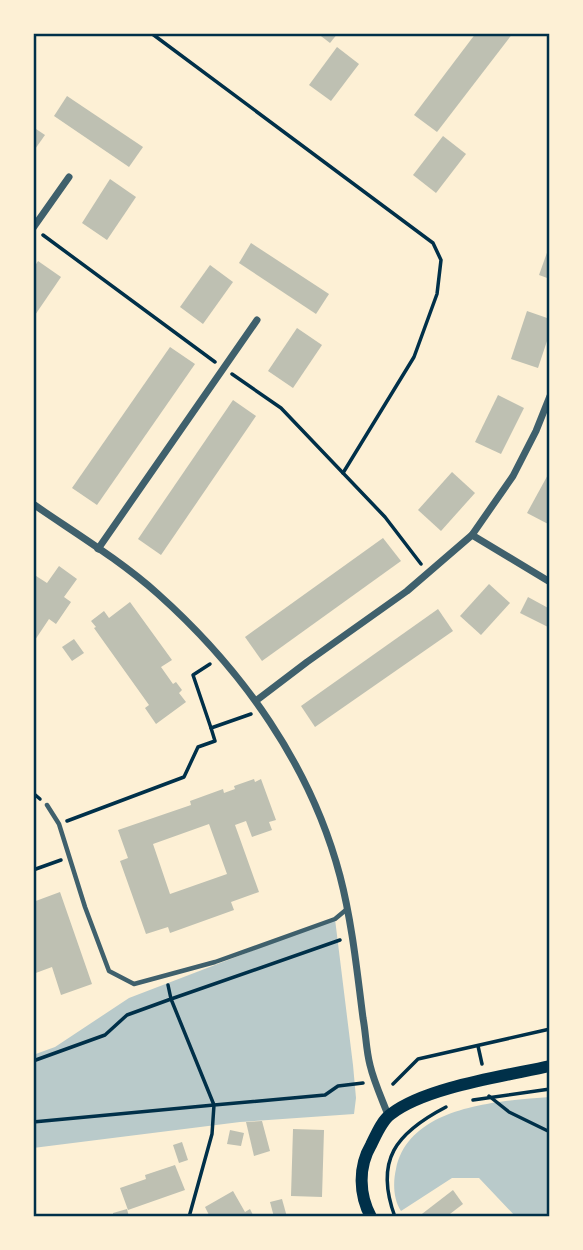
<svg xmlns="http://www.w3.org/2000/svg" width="583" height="1250" viewBox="0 0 583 1250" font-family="'Fira Sans',sans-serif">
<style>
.green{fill:#b9caca}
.building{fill:#bec0b2;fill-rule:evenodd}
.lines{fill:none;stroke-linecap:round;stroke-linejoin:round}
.path{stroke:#003049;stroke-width:3.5}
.service{stroke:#3f606c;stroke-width:4.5}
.minor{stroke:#3f606c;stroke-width:7}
.secondary{stroke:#003049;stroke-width:12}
.neatline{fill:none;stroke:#003049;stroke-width:2.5}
</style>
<rect width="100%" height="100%" fill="#fdf0d5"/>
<g class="green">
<polygon points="335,919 353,1065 356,1098 354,1114 240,1122 33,1148 33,1055 55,1047 129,998"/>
<path d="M550,1097V1217H516L479,1178H452L401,1211C393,1199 393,1182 396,1169C409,1106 498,1101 550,1097Z"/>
</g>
<g class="building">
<polygon points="317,33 338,33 330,43"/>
<polygon points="476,33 513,33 437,132 414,115"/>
<polygon points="337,47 359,64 331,101 309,85"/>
<polygon points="67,96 143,147 129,167 54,116"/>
<polygon points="33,127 45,135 33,152"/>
<polygon points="443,136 466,154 436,193 413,175"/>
<polygon points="110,179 136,197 107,240 82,223"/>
<polygon points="251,243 329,294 316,314 239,263"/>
<polygon points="549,247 550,247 550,279 539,275"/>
<polygon points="38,261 61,277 33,318 33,269"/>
<polygon points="210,265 233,282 203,324 180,307"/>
<polygon points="527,311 550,319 550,332 538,368 511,359"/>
<polygon points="297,328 322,345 293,388 268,371"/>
<polygon points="170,347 195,364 97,505 72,488"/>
<polygon points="498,395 524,408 501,454 475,442"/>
<polygon points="233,400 256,416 161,555 138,539"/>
<polygon points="550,471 550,525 527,513"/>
<polygon points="452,472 475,493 441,531 418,510"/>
<polygon points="383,538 401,561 262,661 245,637"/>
<polygon points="59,566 77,579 64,597 71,602 56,624 49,619 33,643 33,574 47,583"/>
<polygon points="489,584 510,603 481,635 460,616"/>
<polygon points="528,597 550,609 550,628 520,613"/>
<polygon points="130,602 172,660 161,667 173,684 176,682 182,690 179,693 186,702 156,724 145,708 149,705 94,628 96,627 91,621 104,611 109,618"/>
<polygon points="438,609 453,631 315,727 301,706"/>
<polygon points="74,639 84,653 72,661 62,647"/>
<path d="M254,779L255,782L261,779L276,820L269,822L272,830L252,837L246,821L235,825L259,892L231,902L234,910L170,933L168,927L146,934L120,861L128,858L118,830L191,805L190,801L223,789L224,793L235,789L234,786ZM209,824L227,874L170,894L153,844Z"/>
<polygon points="60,892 92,984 61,995 52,967 33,974 33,902"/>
<polygon points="262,1121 270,1151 254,1156 246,1122"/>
<polygon points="293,1129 324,1130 322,1197 291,1196"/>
<polygon points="230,1130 244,1133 241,1146 227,1144"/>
<polygon points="182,1142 188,1160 179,1163 173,1145"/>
<polygon points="175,1165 185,1190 128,1210 120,1188 146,1179 145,1175"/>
<polygon points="453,1190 463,1204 446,1217 418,1217"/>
<polygon points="233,1191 245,1212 250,1209 254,1217 210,1217 205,1207"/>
<polygon points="282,1199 287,1217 274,1217 270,1202"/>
<polygon points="127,1209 129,1217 113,1217 113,1213"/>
</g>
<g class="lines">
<g class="path">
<polyline points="151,33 433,243 441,260 437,294 414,357 343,473"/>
<polyline points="43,235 215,362"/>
<polyline points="232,374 281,408 385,517 421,564"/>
<polyline points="210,664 193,675 211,728"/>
<polyline points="33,793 40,799"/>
<polyline points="67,821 184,777 198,747 215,741 211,728 251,714"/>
<polyline points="33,870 61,860"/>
<polyline points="478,1046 482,1064"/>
<polyline points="33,1061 105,1035 127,1015 171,999 168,985"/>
<polyline points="393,1084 418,1059 550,1029"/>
<polyline points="489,1096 509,1112 550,1132"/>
<polyline points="473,1100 550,1089"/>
<polyline points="33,1122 214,1105 171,999 340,940"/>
<polyline points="189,1217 212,1134 214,1105 325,1095 338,1086 363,1083"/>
<path d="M395,1217C374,1160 396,1133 446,1107"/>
</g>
<polyline class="service" points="47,805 59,824 85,907 109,971 134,984 215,962 335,919 347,909"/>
<g class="minor">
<polyline points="33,228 69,177"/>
<path d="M33,504C75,533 120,560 158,594C243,670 311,766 340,876C352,922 357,971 363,1018C366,1034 366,1050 370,1065C374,1082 382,1099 388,1115"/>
<polyline points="472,535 550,582"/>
<polyline points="98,549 257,320"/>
<polyline points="257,700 307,662 407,591 472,535 513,476 536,431 550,396"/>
</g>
<path class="secondary" d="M371,1217C359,1195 358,1167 371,1145C376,1135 382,1120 391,1114C426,1087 505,1076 550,1066"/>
</g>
<rect width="583" height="1250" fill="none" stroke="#fdf0d5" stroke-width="70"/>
<rect x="35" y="35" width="513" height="1180" class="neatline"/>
</svg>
